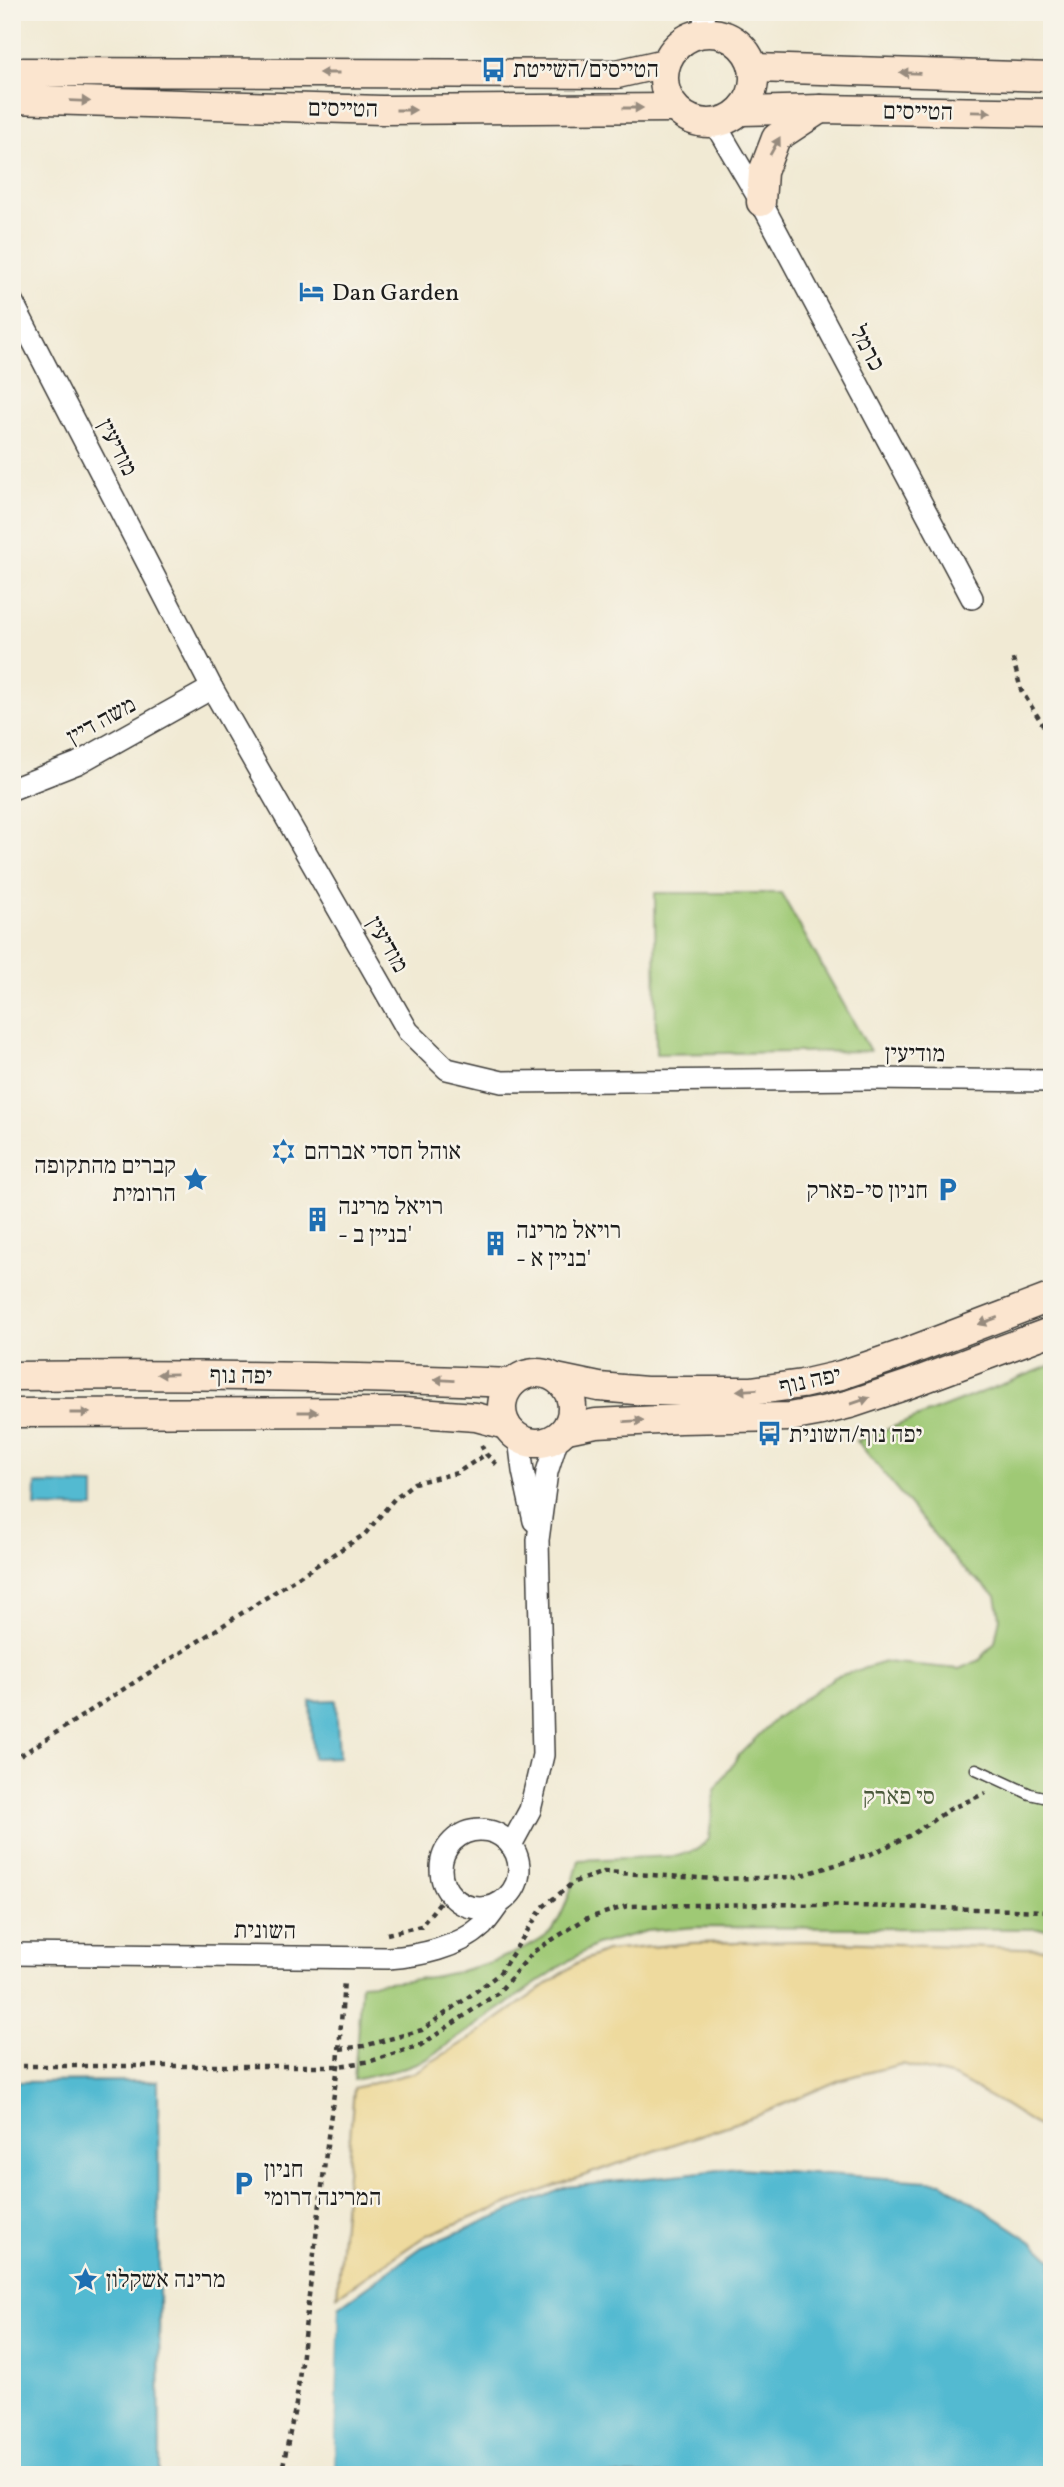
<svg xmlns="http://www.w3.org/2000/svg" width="1064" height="2487" viewBox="0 0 1064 2487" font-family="Vollkorn,'Frank Ruhl Libre',serif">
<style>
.green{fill:#9fc975;stroke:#5e7248;stroke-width:2}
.sand{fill:#eeda9e;stroke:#857b5d;stroke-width:2}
.water{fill:#53bad1;stroke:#386b76;stroke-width:2}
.pier{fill:#f1ead4}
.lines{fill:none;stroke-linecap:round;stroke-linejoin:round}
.lane-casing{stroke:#3c3b38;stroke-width:13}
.street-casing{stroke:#3c3b38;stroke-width:24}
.secondary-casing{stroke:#3c3b38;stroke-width:31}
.path{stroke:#3c3b38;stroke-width:4.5;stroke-dasharray:5 5;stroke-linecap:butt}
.lane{stroke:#fff;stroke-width:10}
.street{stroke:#fff;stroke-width:21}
.secondary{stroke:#fbe5cf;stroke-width:28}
.oneway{fill:#978b7e}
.labels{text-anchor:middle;stroke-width:5;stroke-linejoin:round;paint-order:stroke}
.poi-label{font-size:24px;fill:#1c1c1c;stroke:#f7f3e8;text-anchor:start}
.street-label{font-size:24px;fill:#1c1c1c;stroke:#f7f3e8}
.park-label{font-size:24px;fill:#4a593b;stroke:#f7f3e8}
</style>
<rect width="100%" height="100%" fill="#f7f3e8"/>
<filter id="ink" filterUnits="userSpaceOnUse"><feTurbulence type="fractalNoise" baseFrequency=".0143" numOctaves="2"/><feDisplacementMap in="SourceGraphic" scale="14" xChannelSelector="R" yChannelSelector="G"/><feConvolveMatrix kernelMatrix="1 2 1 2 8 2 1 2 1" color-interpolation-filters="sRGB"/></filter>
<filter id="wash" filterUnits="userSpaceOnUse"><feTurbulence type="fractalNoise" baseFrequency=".00686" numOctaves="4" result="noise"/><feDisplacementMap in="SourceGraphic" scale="28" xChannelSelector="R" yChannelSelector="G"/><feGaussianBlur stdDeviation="1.57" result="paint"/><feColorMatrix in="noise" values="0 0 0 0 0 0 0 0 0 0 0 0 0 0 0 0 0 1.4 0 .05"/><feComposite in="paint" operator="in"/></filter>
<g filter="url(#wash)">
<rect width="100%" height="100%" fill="#f1ead4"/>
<g class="green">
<polygon points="655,893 781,893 870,1051 656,1054"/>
<path d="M1052,1365V1929L698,1927L647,1931L596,1945L570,1960L427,2059L397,2070L354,2080L361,1984C418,1980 460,1976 514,1953C525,1948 543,1941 551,1931C565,1915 574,1880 579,1860L677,1856L697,1850L709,1839L715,1790L739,1755L776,1718L835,1677L885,1662L959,1669L980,1660L995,1642L1000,1617L996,1596L960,1566L857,1441Z"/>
</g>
<polygon class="sand" points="801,1941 1052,1949 1052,2135 1006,2106 954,2077 902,2064 842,2079 761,2114 557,2185 427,2235 337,2296 354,2088 413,2073 474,2036 577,1963 606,1951 693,1943"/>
<g class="water">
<polygon points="36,1484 94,1485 94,1508 35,1507"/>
<polygon points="336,1700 339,1757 313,1758 310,1701"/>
<polygon points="158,2081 160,2475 12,2475 12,2082"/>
<polygon points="738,2168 942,2182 1034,2243 1052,2260 1052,2475 334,2475 339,2307 422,2247 567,2187"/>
</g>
<polygon class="pier" points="336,2307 339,2307 334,2475 330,2475"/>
</g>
<g filter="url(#ink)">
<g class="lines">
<defs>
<polyline id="lane" points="976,1769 1030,1794 1052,1799"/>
<g id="street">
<polyline points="704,12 705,31"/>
<polyline points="715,124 761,202 972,598"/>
<polyline points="12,301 212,688 408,1031 447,1069 502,1082 870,1079 1052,1081"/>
<polyline points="12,789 78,763 212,688"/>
<polyline points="519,1438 523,1471 534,1521"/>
<circle cx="480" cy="1869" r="39"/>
<polyline points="511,1845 530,1810 543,1755 538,1540 547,1472 558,1437"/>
<path d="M12,1954L388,1958C419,1956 458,1948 482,1926C488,1920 494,1911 499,1904"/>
</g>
<g id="secondary">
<circle cx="709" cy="78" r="45"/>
<polyline points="755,68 1052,77"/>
<polyline points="12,72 617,74 665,63"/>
<polyline points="12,99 382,110 674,108"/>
<polyline points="742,111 820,109 1052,113"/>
<polyline points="761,202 763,172 776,138 820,109"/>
<circle cx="537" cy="1408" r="35"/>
<path d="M12,1376C179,1374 345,1376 512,1383"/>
<polyline points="556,1378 599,1387 646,1391 751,1391 802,1384 841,1375 897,1356 1052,1297"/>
<polyline points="12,1413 404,1412 476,1417 506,1425"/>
<polyline points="567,1429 596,1423 680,1419 789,1417 822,1411 850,1404 907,1385 1052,1331"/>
</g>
</defs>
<use href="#lane" class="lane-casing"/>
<use href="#street" class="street-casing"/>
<use href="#secondary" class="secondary-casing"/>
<g class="path">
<polyline points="1013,659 1021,690 1052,739"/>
<polyline points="481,1445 486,1454 500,1468"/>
<polyline points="12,1761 365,1534 395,1498 414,1483 457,1473 486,1454"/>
<polyline points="387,1934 421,1926 448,1892"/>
<polyline points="340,2049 364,2046 422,2030 467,1998 499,1974 543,1907 574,1882 604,1872 715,1879 796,1877 871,1854 911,1835 950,1809 986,1793"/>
<polyline points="12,2066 338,2066 371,2061 421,2045 498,1993 533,1952 585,1919 627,1906 777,1904 1052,1911"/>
<polyline points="281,2475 296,2404 329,2128 338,2066 344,1980"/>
</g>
<use href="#lane" class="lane"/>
<use href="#street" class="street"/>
<use href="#secondary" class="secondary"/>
</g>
<defs><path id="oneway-solid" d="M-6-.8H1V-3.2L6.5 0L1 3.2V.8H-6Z" transform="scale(1.75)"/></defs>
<g class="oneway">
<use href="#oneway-solid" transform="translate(329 73) rotate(-180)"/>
<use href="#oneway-solid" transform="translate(910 73) rotate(-178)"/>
<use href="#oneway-solid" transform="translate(80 101) rotate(2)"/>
<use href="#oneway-solid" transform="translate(633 108)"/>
<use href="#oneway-solid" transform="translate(406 110)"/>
<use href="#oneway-solid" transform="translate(981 112) rotate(1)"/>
<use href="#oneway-solid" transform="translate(775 146) rotate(-61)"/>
<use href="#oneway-solid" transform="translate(988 1321) rotate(160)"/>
<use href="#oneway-solid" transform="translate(167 1374) rotate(179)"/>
<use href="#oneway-solid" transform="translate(444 1380) rotate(-177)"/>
<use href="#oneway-solid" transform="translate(747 1390) rotate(177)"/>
<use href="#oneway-solid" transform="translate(860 1401) rotate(-19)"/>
<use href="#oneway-solid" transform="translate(308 1412)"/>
<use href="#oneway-solid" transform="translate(80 1413)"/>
<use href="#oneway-solid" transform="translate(634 1421) rotate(-3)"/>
</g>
</g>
<defs>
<symbol id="bus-bare" viewBox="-9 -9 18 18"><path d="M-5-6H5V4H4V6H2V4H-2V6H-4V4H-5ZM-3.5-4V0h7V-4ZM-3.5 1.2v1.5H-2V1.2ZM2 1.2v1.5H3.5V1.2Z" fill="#1f6fb2" stroke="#f7f3e8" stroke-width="2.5" paint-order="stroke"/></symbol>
<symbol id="hotel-bare" viewBox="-9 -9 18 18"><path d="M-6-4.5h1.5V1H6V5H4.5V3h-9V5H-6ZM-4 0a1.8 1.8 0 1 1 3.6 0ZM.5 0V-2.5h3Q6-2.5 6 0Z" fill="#1f6fb2" stroke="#f7f3e8" stroke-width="2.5" paint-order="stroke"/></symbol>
<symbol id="synagogue-bare" viewBox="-9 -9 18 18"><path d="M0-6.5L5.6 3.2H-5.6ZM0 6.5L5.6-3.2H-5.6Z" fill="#1f6fb2" stroke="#f7f3e8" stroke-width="2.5" paint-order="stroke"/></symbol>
<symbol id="sight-bare" viewBox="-9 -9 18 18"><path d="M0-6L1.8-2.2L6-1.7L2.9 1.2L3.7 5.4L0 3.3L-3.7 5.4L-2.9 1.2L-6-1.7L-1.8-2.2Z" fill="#1f6fb2" stroke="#f7f3e8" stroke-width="2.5" paint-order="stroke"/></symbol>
<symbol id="parking-bare" viewBox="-9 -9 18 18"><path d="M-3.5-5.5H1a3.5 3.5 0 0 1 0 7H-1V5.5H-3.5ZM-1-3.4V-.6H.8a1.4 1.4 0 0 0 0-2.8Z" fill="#1f6fb2" stroke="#f7f3e8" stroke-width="2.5" paint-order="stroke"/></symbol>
<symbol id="building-bare" viewBox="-9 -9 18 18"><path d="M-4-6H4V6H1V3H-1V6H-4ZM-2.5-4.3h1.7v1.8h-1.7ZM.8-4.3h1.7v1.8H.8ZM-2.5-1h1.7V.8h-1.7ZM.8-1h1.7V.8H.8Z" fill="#1f6fb2" stroke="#f7f3e8" stroke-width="2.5" paint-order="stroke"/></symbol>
</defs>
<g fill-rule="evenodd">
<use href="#bus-bare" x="476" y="52" width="35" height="35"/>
<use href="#hotel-bare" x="294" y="274" width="35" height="35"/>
<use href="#synagogue-bare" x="266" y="1134" width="35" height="35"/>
<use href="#sight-bare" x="178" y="1162" width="35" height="35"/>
<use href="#parking-bare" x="930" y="1172" width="35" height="35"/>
<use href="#building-bare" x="300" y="1202" width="35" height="35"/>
<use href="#building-bare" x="478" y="1226" width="35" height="35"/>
<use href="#bus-bare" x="752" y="1416" width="35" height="35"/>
<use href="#parking-bare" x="226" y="2166" width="35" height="35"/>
<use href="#sight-bare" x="68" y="2262" width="35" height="35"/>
</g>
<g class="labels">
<g class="poi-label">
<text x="513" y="77">הטייסים/השייטת</text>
<text x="332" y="300">Dan Garden</text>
<text x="304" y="1159">אוהל חסדי אברהם</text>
<text x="176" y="1173" text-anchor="end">קברים מהתקופה<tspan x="176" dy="28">הרומית</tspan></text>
<text x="928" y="1198" text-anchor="end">חניון סי-פארק</text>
<text x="338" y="1214">רויאל מרינה<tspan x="338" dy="28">- בניין ב'</tspan></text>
<text x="516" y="1238">רויאל מרינה<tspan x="516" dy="28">- בניין א'</tspan></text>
<text x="789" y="1442">יפה נוף/השונית</text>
<text x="264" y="2177">חניון<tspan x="264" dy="28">המרינה דרומי</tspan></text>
<text x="106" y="2287">מרינה אשקלון</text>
</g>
<g class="street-label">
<text transform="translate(343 108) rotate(1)" y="8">הטייסים</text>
<text transform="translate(918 111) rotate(1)" y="8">הטייסים</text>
<text transform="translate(868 348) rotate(62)" y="8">כרמל</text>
<text transform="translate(118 447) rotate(63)" y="8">מודיעין</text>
<text transform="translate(101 720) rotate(-29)" y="8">משה דיין</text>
<text transform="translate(388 944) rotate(60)" y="8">מודיעין</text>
<text transform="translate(915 1053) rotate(1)" y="8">מודיעין</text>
<text transform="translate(241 1375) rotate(1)" y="8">יפה נוף</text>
<text transform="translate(810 1380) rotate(-12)" y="8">יפה נוף</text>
<text transform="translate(265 1930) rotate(1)" y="8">השונית</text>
</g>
<g class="park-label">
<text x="899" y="1804">סי פארק</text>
</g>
</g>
<rect width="1064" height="2487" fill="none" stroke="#f7f3e8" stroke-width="42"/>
</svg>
